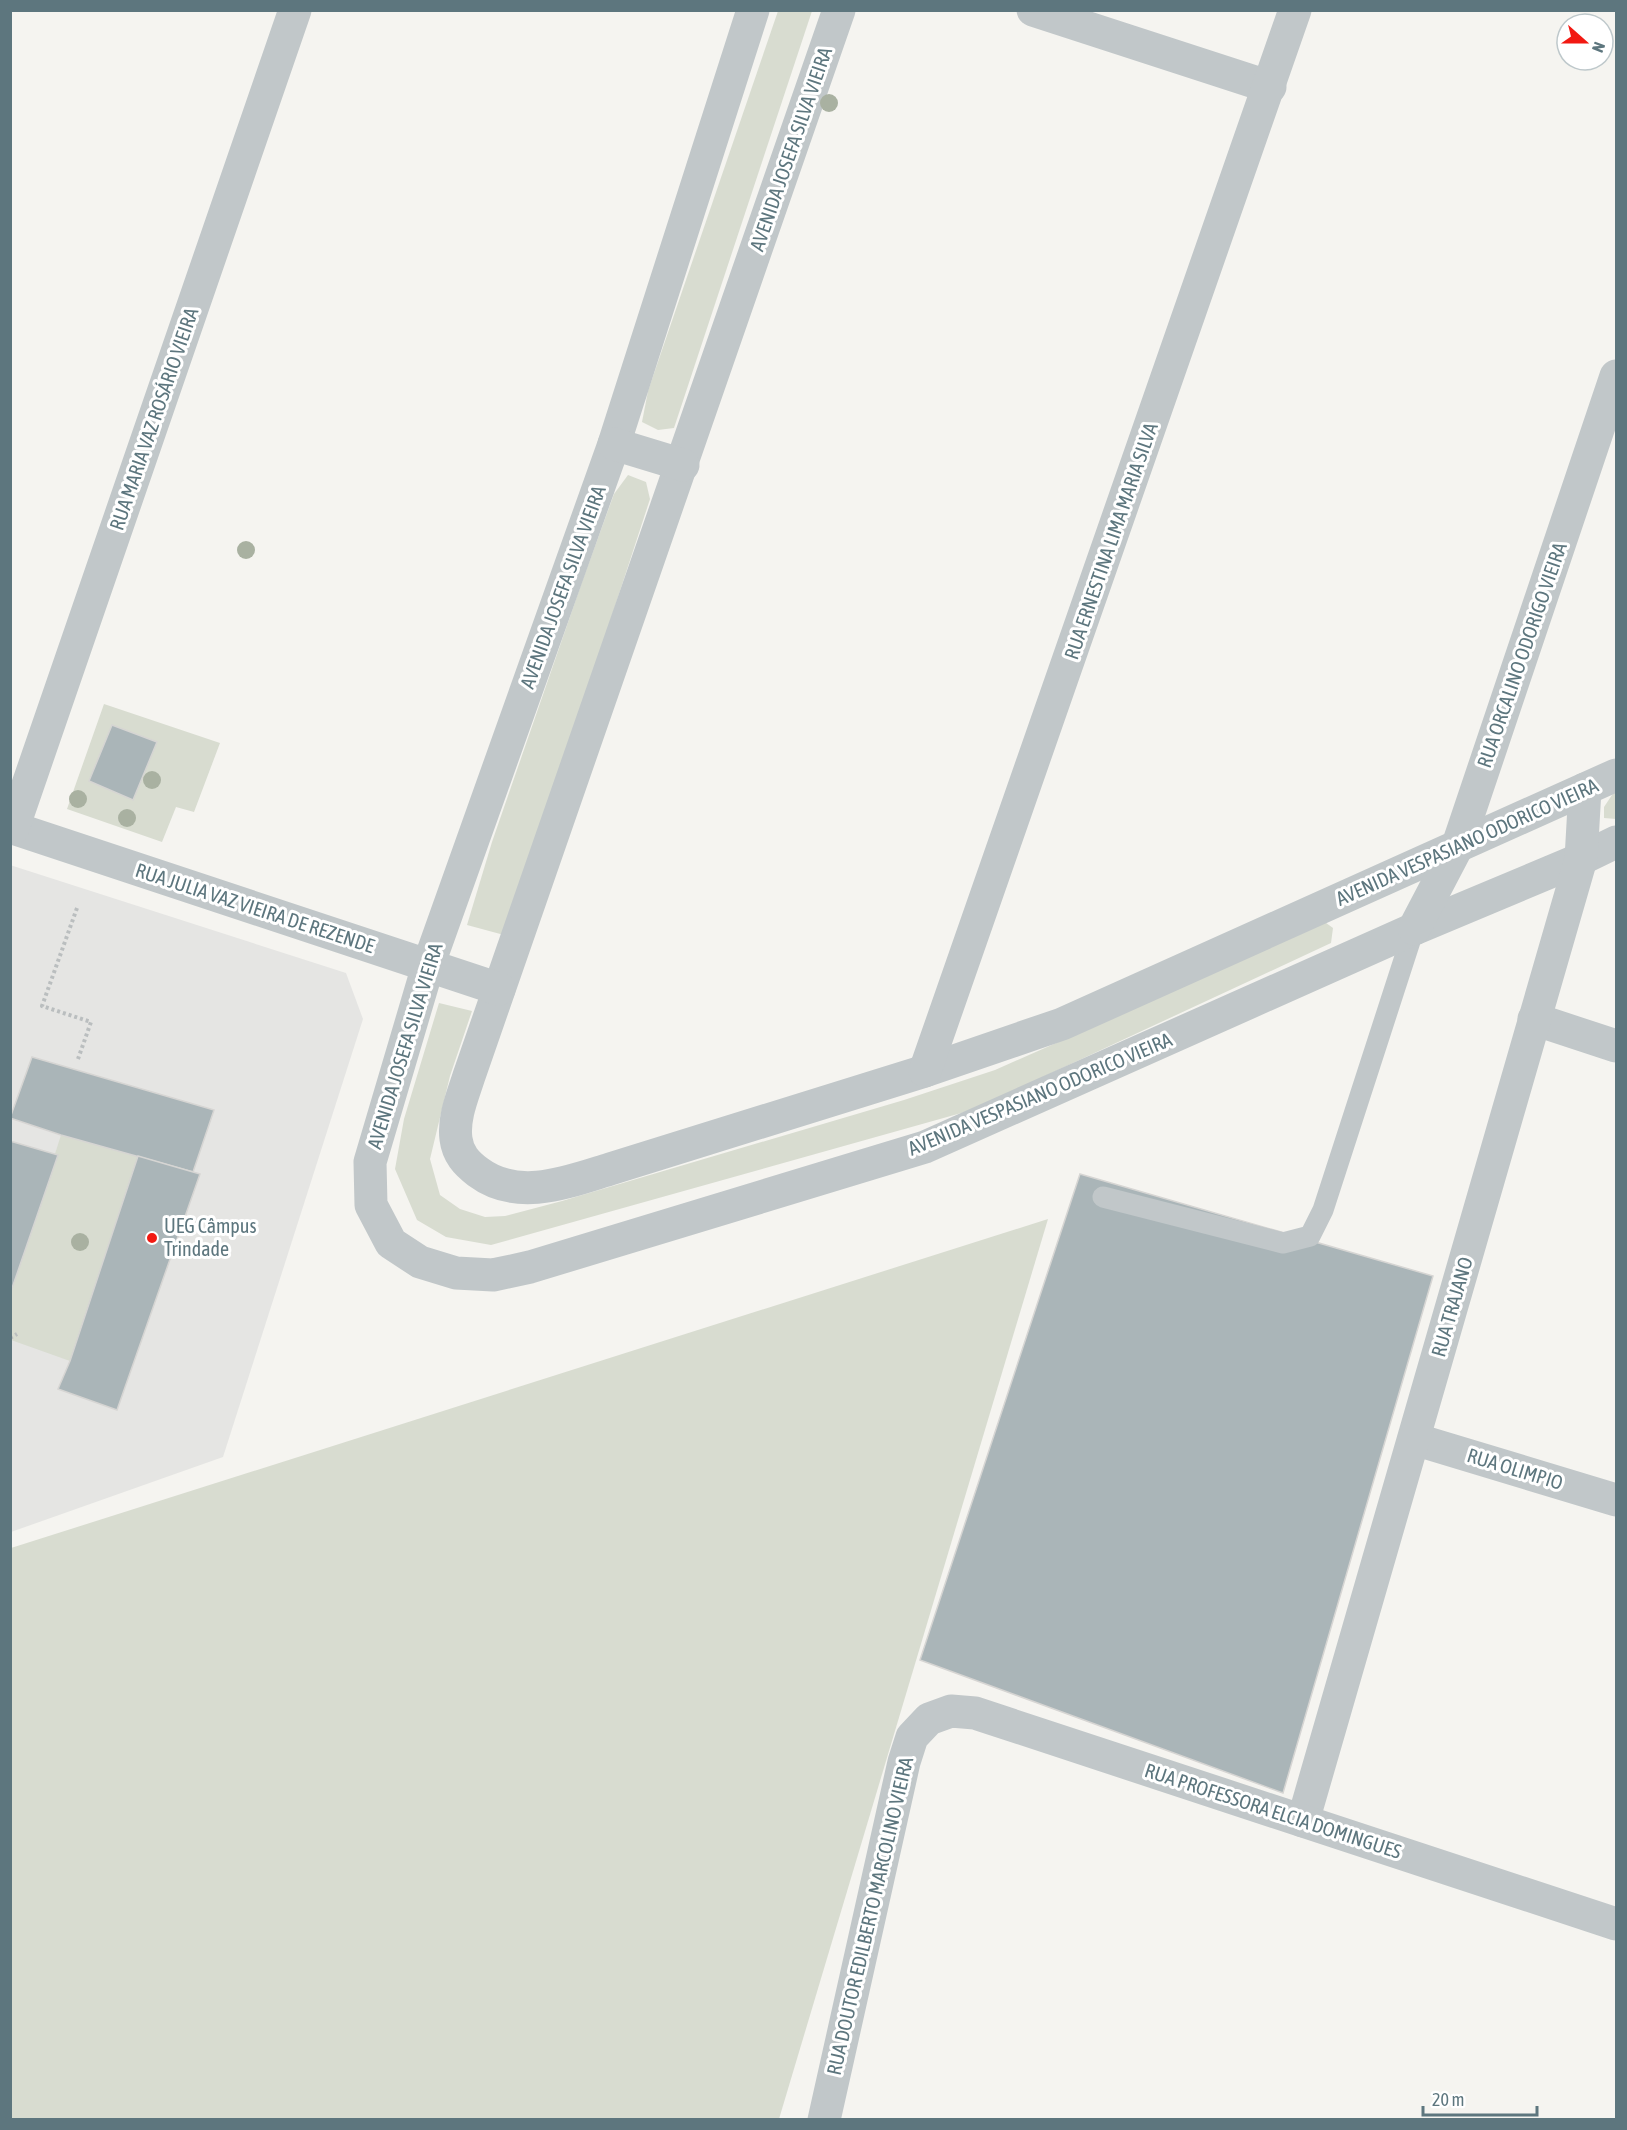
<svg xmlns="http://www.w3.org/2000/svg" width="1627" height="2130" viewBox="0 0 1627 2130" font-family="'Asap Condensed',sans-serif">
<style>
.built{fill:#e5e5e3}
.green{fill:#d8dcd0}
.building{fill:#aab5b8;stroke:#d6d5d3;stroke-width:1.5}
.lines{fill:none;stroke-linecap:round;stroke-linejoin:round}
.path{stroke:#babebf;stroke-width:4;stroke-dasharray:3 3;stroke-linecap:butt}
.lane{stroke:#c1c7c9;stroke-width:21}
.street{stroke:#c1c7c9;stroke-width:33}
.tree{fill:#a9b1a1}
.poi-dot{fill:#f21912;stroke:#fff;stroke-width:2}
.labels{text-anchor:middle;stroke-width:6;stroke-linejoin:round;paint-order:stroke}
.street-label{font-size:20px;fill:#5d767e;stroke:#fff}
.poi-label{font-size:20px;fill:#5d767e;stroke:#fff;text-anchor:start}
</style>
<rect width="100%" height="100%" fill="#f5f4f0"/>
<polygon class="built" points="10,865 346,973 363,1019 223,1457 11,1532"/>
<g class="green">
<polygon points="778,11 812,11 674,428 658,430 642,422 648,391"/>
<polygon points="628,475 646,482 650,499 572,738 504,935 467,925 492,842 582,582 614,494"/>
<polygon points="104,704 220,743 194,812 176,807 162,842 67,809"/>
<polygon points="1616,789 1616,819 1604,818 1604,807"/>
<polygon points="1322,920 1333,928 1331,943 972,1110 491,1245 446,1237 417,1220 395,1169 404,1119 439,1003 472,1011 450,1076 430,1159 440,1195 460,1209 485,1217 505,1216 562,1201 904,1100 995,1070 1124,1013"/>
<polygon points="61,1135 138,1156 70,1361 11,1340 11,1292"/>
<polygon points="1048,1219 779,2119 11,2119 11,1548"/>
</g>
<g class="building">
<polygon points="112,725 157,742 133,800 89,781"/>
<polygon points="32,1057 214,1110 193,1172 61,1135 10,1118"/>
<polygon points="10,1141 58,1155 10,1294"/>
<polygon points="138,1156 200,1174 117,1410 58,1389 70,1361"/>
<polygon points="1080,1174 1433,1276 1283,1793 920,1660"/>
</g>
<g class="lines">
<g class="path">
<polyline points="77,908 42,1006 91,1022 78,1059"/>
<polyline points="10,1338 17,1334"/>
</g>
<polyline class="lane" points="1103,1197 1283,1243 1310,1236 1323,1210 1414,929"/>
<g class="street">
<polyline points="753,10 614,444 428,966 370,1162 371,1205 391,1243 420,1262 456,1273 493,1275 530,1267 925,1147 1414,929 1581,859 1616,842"/>
<path d="M839,10L469,1076C463,1095 453,1118 456,1139C458,1154 466,1163 478,1172C518,1202 568,1182 610,1169L925,1071L1062,1024L1616,775"/>
<polyline points="1033,10 1270,87"/>
<polyline points="614,444 683,465"/>
<polyline points="10,827 499,989"/>
<polyline points="13,828 295,10"/>
<polyline points="1414,929 1458,845 1616,376"/>
<polyline points="1534,1019 1616,1046"/>
<polyline points="925,1071 1295,10"/>
<polyline points="1414,1439 1616,1500"/>
<polyline points="1303,1821 1581,859 1585,789"/>
<polyline points="824,2120 904,1762 912,1737 929,1719 951,1711 975,1713 1616,1924"/>
</g>
</g>
<g class="tree">
<circle cx="829" cy="103" r="9"/>
<circle cx="246" cy="550" r="9"/>
<circle cx="152" cy="780" r="9"/>
<circle cx="78" cy="799" r="9"/>
<circle cx="127" cy="818" r="9"/>
<circle cx="80" cy="1242" r="9"/>
</g>
<circle class="poi-dot" cx="152" cy="1238" r="6"/>
<g class="labels">
<g class="street-label">
<text transform="translate(791 149) rotate(-71)" y="7">AVENIDA JOSEFA SILVA VIEIRA</text>
<text transform="translate(154 419) rotate(-71)" y="7">RUA MARIA VAZ ROSÁRIO VIEIRA</text>
<text transform="translate(1111 541) rotate(-71)" y="7">RUA ERNESTINA LIMA MARIA SILVA</text>
<text transform="translate(563 587) rotate(-70)" y="7">AVENIDA JOSEFA SILVA VIEIRA</text>
<text transform="translate(1522 655) rotate(-71)" y="7">RUA ORCALINO ODORIGO VIEIRA</text>
<text transform="translate(1467 842) rotate(-24)" y="7">AVENIDA VESPASIANO ODORICO VIEIRA</text>
<text transform="translate(255 908) rotate(18)" y="7">RUA JULIA VAZ VIEIRA DE REZENDE</text>
<text transform="translate(405 1046) rotate(-73)" y="7">AVENIDA JOSEFA SILVA VIEIRA</text>
<text transform="translate(1040 1094) rotate(-23)" y="7">AVENIDA VESPASIANO ODORICO VIEIRA</text>
<text transform="translate(1452 1307) rotate(-74)" y="7">RUA TRAJANO</text>
<text transform="translate(1515 1469) rotate(17)" y="7">RUA OLIMPIO</text>
<text transform="translate(1273 1811) rotate(18)" y="7">RUA PROFESSORA ELCIA DOMINGUES</text>
<text transform="translate(870 1916) rotate(-77)" y="7">RUA DOUTOR EDILBERTO MARCOLINO VIEIRA</text>
</g>
<g class="poi-label">
<text x="164" y="1233">UEG Câmpus<tspan x="164" dy="23">Trindade</tspan></text>
</g>
</g>
<rect width="1627" height="2130" fill="none" stroke="#5d767e" stroke-width="24"/>
<g transform="translate(1585 42) rotate(111)"><circle r="28" fill="#ffffff" stroke="#bec8cb" stroke-width="1.5"/>
<path d="M0-4.5L10 22L0 15L-10 22Z" fill="#f21912"/>
<text y="-9" font-size="16" font-weight="bold" text-anchor="middle" fill="#5d767e">N</text>
</g>
<path d="M1423 2106v9h114v-9" fill="none" stroke="#5d767e" stroke-width="3"/>
<text x="1432" y="2106" font-size="18" fill="#5d767e" stroke="#ffffff" stroke-width="4.5" paint-order="stroke">20 m</text>
</svg>
